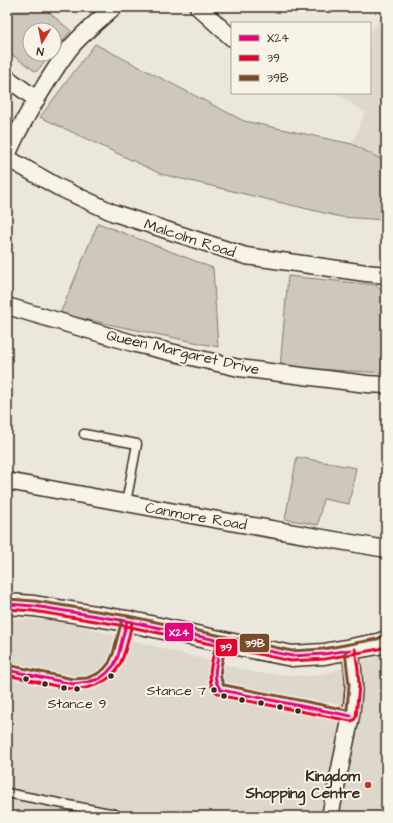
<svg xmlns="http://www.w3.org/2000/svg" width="393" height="823" viewBox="0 0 393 823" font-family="'Architects Daughter',sans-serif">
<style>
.built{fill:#ddd7cc}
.green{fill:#cec8bc;stroke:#84796d}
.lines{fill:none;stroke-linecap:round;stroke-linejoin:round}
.service-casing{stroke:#3b2a1e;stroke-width:11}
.minor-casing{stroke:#3b2a1e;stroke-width:19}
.tertiary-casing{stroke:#3b2a1e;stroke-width:23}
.service{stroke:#f7f3e8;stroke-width:8}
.minor{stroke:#f7f3e8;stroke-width:16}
.tertiary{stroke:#f7f3e8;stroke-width:20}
.bus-1-casing{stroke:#f7f3e8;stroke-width:6}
.bus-2-casing{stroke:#f7f3e8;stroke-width:6}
.bus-3-casing{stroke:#f7f3e8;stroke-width:6}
.bus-1{stroke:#e5007d;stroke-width:3}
.bus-2{stroke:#e4002b;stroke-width:3}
.bus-3{stroke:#7a4b2a;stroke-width:3}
.bus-dot{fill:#3b2a1e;stroke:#f7f3e8;stroke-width:1.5}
.poi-dot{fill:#c8321e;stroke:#f7f3e8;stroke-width:1.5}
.labels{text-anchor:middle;stroke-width:4;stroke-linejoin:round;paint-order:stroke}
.bus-label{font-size:14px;fill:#3b2a1e;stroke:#f7f3e8;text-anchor:end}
.street-label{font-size:15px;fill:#3b2a1e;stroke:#f7f3e8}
.poi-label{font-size:15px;font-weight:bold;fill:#3b2a1e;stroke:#f7f3e8;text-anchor:end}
.line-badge{stroke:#f7f3e8;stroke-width:1.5}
.badge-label{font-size:11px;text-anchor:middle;font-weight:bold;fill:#fff}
</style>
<rect width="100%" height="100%" fill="#ece7dc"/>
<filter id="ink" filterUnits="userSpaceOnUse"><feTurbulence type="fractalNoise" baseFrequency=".025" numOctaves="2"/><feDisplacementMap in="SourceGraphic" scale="8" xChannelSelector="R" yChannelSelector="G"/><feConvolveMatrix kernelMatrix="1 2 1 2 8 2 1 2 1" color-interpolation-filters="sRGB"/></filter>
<g filter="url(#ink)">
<g class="built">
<polygon points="386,11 386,162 352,144 365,112 336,93 370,93 370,33"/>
<polygon points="7,619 45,620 84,627 172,651 257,673 307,676 327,673 386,654 386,816 7,816"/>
</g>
<g class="green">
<polygon points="7,7 43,7 71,31 54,51 54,30 30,30 30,54 51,54 36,72 7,51"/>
<polygon points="95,44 244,121 352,144 386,162 386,220 341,217 161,174 40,117"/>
<polygon points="98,223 213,268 218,347 60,314"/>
<polygon points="288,276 376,285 386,295 386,373 280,367"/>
<polygon points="297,457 356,468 349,504 323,499 318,525 285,519"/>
</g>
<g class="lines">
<defs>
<g id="service">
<polyline points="84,434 137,444 126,503"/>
<path d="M222,642C220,653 209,680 220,689C222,691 226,691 229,692L351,716"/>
<path d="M7,670L73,684C81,684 88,684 95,681C119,672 122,643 127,622"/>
<polyline points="7,793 115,814"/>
</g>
<g id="minor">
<polyline points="198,7 232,38"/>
<polyline points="7,78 36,99"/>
<path d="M7,156C13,140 21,126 29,112C42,90 55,67 71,47C84,32 99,20 114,7"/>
<polyline points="7,158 58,187 114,213 246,256 366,273 386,275"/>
<polyline points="7,306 136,344 239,368 367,384 386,385"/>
<polyline points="7,481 213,519 386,549"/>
<polyline points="330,816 351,716 354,685 353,670 350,650"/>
</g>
<polyline id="tertiary" points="7,604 34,606 127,621 247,647 292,656 324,654 378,644 386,641"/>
</defs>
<use href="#service" class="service-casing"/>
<use href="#minor" class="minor-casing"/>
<use href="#tertiary" class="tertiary-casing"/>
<use href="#service" class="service"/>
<use href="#minor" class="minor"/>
<use href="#tertiary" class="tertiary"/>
<defs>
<g id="bus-1">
<polyline points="7,604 34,606 127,621 292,656 324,654 350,650"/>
<path d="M222,642C219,657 209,677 221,690L351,716"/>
<polyline points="7,670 73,684 88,682 99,679 107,673 114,665 118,656 127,621"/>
</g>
<g id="bus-2">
<polyline points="7,609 33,611 126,626 291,661 325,659 379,649 386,646"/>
<path d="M217,641C214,655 202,685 219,694C222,696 225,696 228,697L351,721L354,720L356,717L359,685L358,669L355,649"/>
<path d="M7,675C22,678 37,682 52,685C59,686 67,689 74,689C91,689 110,682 119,666C126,653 129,637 132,622"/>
</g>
<g id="bus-3">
<polyline points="7,599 35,601 128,616 292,651 323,649 377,639 384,636"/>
<path d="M227,643C224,655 216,675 224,685L347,710L349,685L345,651"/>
<polyline points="8,665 73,679 87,678 97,674 104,669 109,663 113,654 122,620"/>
</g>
</defs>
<use href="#bus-1" class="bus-1-casing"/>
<use href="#bus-2" class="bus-2-casing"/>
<use href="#bus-3" class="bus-3-casing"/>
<use href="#bus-1" class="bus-1"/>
<use href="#bus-2" class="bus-2"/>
<use href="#bus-3" class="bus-3"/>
</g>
</g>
<g class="bus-dot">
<circle cx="111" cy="676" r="3.5"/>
<circle cx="26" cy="679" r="3.5"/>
<circle cx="45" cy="684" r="3.5"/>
<circle cx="64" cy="688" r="3.5"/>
<circle cx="77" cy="689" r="3.5"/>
<circle cx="214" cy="690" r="3.5"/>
<circle cx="224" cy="696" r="3.5"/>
<circle cx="242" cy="700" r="3.5"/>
<circle cx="261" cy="703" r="3.5"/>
<circle cx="280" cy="707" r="3.5"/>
<circle cx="298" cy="711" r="3.5"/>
</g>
<circle class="poi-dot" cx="368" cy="785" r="4"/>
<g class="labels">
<g class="bus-label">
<text x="206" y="695">Stance 7</text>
<text x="77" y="708" text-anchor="middle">Stance 9</text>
</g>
<g class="street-label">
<text transform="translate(190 238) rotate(18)" y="5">Malcolm Road</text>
<text transform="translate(183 352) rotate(13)" y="5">Queen Margaret Drive</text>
<text transform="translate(196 516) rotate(10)" y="5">Canmore Road</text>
</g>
<g class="poi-label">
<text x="360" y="781">Kingdom<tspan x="360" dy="17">Shopping Centre</tspan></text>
</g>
</g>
<g class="line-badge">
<rect x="164" y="622" width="30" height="20" rx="4" fill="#e5007d"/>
<rect x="239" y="633" width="31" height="20" rx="4" fill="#7a4b2a"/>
<rect x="215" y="638" width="23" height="19" rx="4" fill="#e4002b"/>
</g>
<g class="badge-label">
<text x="179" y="636">X24</text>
<text x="255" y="647">39B</text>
<text x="226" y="651">39</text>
</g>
<rect width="393" height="823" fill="none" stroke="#f7f3e8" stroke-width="24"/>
<rect x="12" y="12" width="369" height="799" fill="none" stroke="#3b2a1e" stroke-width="1.5" filter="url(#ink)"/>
<rect x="231" y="22" width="140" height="72" fill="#f7f3e8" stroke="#aca397"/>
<rect x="239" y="35" width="20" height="6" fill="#e5007d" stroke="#aca397"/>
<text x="267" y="42" font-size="12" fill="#3b2a1e">X24</text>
<rect x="239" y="55" width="20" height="6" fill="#e4002b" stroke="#aca397"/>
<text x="267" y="62" font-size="12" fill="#3b2a1e">39</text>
<rect x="239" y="75" width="20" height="6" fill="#7a4b2a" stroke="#aca397"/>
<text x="267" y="82" font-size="12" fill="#3b2a1e">39B</text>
<g transform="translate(42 42) rotate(190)"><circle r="19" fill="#f7f3e8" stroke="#aca397"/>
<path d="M0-3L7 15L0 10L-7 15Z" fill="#c8321e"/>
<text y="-6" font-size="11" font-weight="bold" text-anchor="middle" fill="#3b2a1e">N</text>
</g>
</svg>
